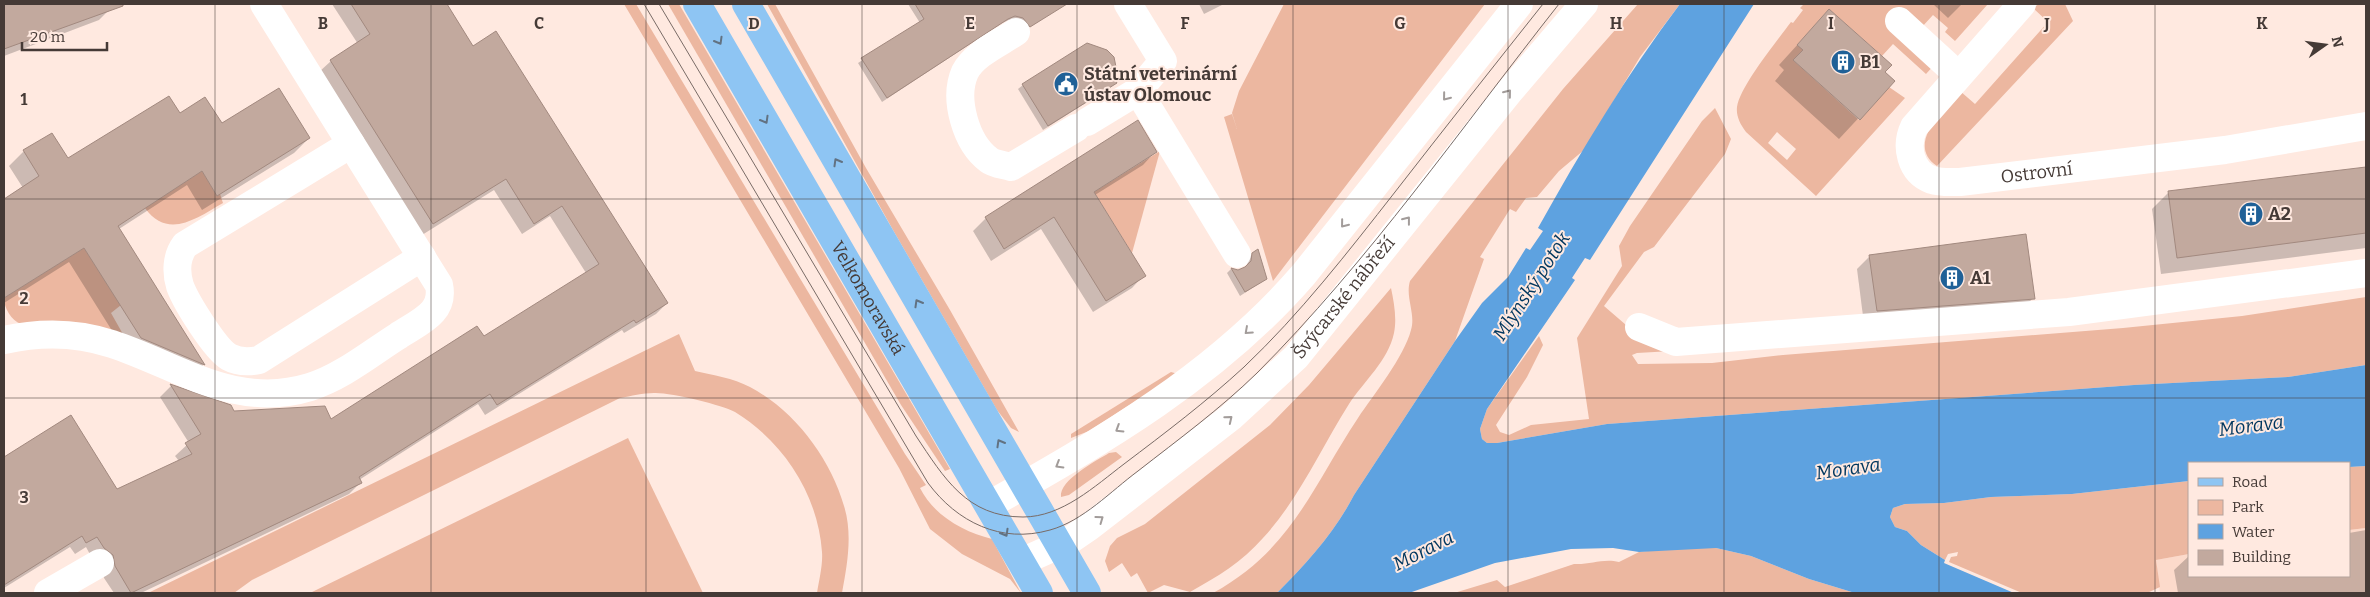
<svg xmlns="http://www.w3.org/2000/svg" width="2370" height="597" viewBox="0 0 2370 597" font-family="Bitter,serif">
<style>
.built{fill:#fcdacb}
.green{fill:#ecb7a0;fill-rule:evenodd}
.water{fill:#5ea2e0}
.shadow{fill:#0003}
.building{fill:#c2a99e;stroke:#a2897f}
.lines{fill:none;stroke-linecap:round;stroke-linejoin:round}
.minor{stroke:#fff;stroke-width:28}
.major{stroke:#8ec5f3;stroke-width:28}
.tram{stroke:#796b66;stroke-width:1}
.oneway{stroke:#627282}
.oneway2{stroke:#a29c9a}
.grid{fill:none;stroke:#453a36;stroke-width:1;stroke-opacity:0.55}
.labels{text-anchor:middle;stroke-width:4;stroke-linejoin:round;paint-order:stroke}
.poi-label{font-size:18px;font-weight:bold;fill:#453a36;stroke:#ffe9e0;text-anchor:start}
.street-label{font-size:18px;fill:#453a36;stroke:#ffe9e0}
.water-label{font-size:19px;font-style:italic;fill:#00365e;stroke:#ffe9e0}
.grid-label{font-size:16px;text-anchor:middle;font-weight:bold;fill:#453a36;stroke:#ffe9e0;stroke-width:4;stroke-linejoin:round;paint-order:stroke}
</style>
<rect width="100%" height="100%" fill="#ffe9e0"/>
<polygon class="built" points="2366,528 2366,593 2160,593 2156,560 2189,554 2189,576 2349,576 2349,530"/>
<g class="green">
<path d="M624,4H636L905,454L926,485L920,488C934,516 964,532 992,539L1021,593L1010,579L962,554L930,529L899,468Z"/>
<polygon points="668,4 679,4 950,469 945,471 901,405"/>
<polygon points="767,4 775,4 866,168 950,310 1019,432 1011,428 997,410 893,230"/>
<polygon points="1284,4 1485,4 1273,281 1224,117 1232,114 1237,129 1232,113 1239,91"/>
<path d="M1638,4H1680L1640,57L1584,150L1559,171L1537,197L1526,198L1516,212L1510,209L1480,257L1484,259L1455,341L1354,495C1335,532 1307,563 1277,593H1213C1292,549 1311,489 1358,418C1374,394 1404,357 1411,330C1416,314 1405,297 1410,281L1563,89Z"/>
<path d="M1804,4H1988L1955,41L1945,32L1948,28L1933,15L1921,28L1935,64L1926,74L1893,44L1882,56L1829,9L1798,44L1803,50L1794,61L1859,120L1889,87L1905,98L1816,196L1746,132C1740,124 1736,116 1737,107C1740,86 1777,41 1791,22L1793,23L1803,10L1800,8ZM1777,132L1796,149L1787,160L1768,143Z"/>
<path d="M2039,4H2065L2073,21L1937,166C1905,144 1944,110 1960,91L1975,104L2048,22L2033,8Z"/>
<polygon points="1715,108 1731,139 1725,154 1654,247 1644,252 1604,306 1633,331 1672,351 1637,353 1632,355 1638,364 1712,363 1783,355 2123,328 2242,316 2366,297 2366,365 2288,377 2134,385 1607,424 1497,443 1487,443 1482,439 1480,429 1487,409 1539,336 1543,345 1527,377 1496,425 1500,432 1509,435 1531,425 1589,419 1577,338 1622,266 1619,246 1630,226 1702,121"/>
<polygon points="1160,151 1132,253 1094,192"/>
<path d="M202,171L217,196L220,194L223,203C197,218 168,240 145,208Z"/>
<path d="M84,248L121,305L111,313L124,336L21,324C11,320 4,308 4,298Z"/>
<path d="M1391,288C1394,302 1397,319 1394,333C1388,361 1364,381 1349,404C1321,448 1299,499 1263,538C1242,562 1217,577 1190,592L1164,585L1148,593L1137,573L1131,577L1122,563L1109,572L1105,561L1110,546L1117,538L1145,524L1270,425L1309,385Z"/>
<path d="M679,334L695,371C713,375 733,378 750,387C795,411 830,458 844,506C853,534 847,566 842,593H817C819,580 823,565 822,552C818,495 784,442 735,412C723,405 669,392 654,393C643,393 631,396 620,398L252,580L234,593H148Z"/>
<polygon points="1171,372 1178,374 1089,431 1071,438 1071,434"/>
<polygon points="628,438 703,593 310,593"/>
<path d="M1116,452L1122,457L1069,495L1061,497C1059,480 1096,461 1109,453Z"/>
<polygon points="2366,466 2366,528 2349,530 2349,467"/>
<polygon points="2189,481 2189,554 2156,560 2160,587 2147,593 2022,593 1949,562 1951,557 1957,556 1958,552 1948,554 1945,560 1921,545 1907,531 1895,527 1890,517 1893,508 1905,504 1944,503 1991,497 2072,494"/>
<path d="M1675,548H1716L1751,556L1809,579L1855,593H1454L1497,580L1505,587L1574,564C1590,565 1603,558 1619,562L1639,552Z"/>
</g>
<path class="water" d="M1680,4H1754L1590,260L1585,258L1572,278L1575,280L1487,409L1480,429L1482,439L1487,443H1497L1607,424L2134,385L2288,377L2366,365V466L2349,467V463H2189V481L2072,494L1991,497L1944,503L1905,504L1893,508L1890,517L1895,527L1907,531L1921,545L1945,560L1944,563L2014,593H1855L1809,579L1751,556L1716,548L1639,552L1613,548L1571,549L1495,563L1409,593H1277C1307,563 1335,532 1354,495L1455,341L1482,303L1508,277L1526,248L1530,250L1543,231L1538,228C1581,151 1627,74 1680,4Z"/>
<g class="shadow">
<polygon points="4,4 105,4 108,11 99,20 4,56"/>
<polygon points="332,4 445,4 473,47 667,303 656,314 624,333 622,330 485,415 478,404 359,480 360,483 349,494 141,593 114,593 104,578 102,566 93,560 86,547 75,554 70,547 4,588 4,459 71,417 117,490 179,461 175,456 189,443 160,397 171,386 230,406 234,412 330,421 483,338 586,273 550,216 522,234 494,190 422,235 319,72 331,61 358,44"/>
<polygon points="908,4 1065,4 1025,30 1009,20 1002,23 882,102 858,63 920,23"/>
<polygon points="1199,4 1224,4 1204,14"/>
<polygon points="1933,4 1962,4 1948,18"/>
<polygon points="1829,10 1893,81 1839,139 1775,81 1784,70 1779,65"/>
<polygon points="1111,76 1115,83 1111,87 1043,130 1018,89 1023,85"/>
<polygon points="180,114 221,125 309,138 294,153 202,210 187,185 119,229 204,364 189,379 126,353 69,262 4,303 4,200 23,188 9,166 24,151 68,160"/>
<polygon points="1155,152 1143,165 1095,195 1144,275 1132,288 1093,312 1041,229 991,261 973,231 986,218"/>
<polygon points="2366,168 2366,248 2161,274 2152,209 2168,193"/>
<polygon points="1253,254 1266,279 1240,296 1227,273 1231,269 1238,271 1247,267 1248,258"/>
<polygon points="1870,256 2033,298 2020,312 1864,324 1857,269"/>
<polygon points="2366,530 2366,593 2178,593 2174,570 2189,556 2189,576 2349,576 2349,533"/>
</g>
<g class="building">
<polygon points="4,4 123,4 123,6 4,49"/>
<polygon points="351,4 447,4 473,46 496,31 668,303 636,323 634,320 497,405 490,394 359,477 362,483 131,593 115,566 113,555 104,548 97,537 86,543 82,536 4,585 4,457 71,415 117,489 192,454 185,443 201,434 170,384 231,405 234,411 325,406 331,419 477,326 484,336 599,264 562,206 534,224 506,179 433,224 330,60 370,34"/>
<polygon points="915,4 1067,4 1030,27 1023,18 1015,16 1008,19 887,98 861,58 924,19"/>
<polygon points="1829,9 1892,65 1885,72 1895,81 1860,120 1793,60 1803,50 1797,45"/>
<polygon points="1087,43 1107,50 1114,57 1116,67 1113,76 1117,83 1048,126 1022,84"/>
<polygon points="279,88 310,138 217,196 202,171 118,226 205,365 141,338 84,248 4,298 4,199 39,176 23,150 52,133 68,158 169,96 180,113 205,97 222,123"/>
<polygon points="1138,120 1157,152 1094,192 1146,276 1106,301 1054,217 1004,249 985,217"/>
<polygon points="2366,167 2366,233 2177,258 2168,191"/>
<polygon points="2026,234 2035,299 1877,311 1869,255"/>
<polygon points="1258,249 1267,279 1245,292 1231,268 1238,270 1245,267 1251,261 1252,253"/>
</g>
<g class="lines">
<g class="minor">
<path id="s1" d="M2022,4L1914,127C1905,146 1910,172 1932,180C1941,183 1951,182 1960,182L2225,150L2366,126"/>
<polyline points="1899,21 1958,75"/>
<path d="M1016,32C1000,43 974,54 965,72C953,99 966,143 989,160C994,164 1004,165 1011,167L1076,128"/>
<polyline points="1138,91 1237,254"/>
<polyline points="1087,122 1138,91 1163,61 1128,4"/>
<path d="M351,144L185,245C176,257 176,273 180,286C186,302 215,349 229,357C238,362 249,362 259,360L422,257"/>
<polyline points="1639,327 1676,342 2069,312 2366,273"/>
<path d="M4,340C40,332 76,332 112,344C179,366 235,410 310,387C342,377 371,353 398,336C419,322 445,313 439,285L264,4"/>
<path d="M989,505C1103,441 1217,375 1304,274L1519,4"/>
<path id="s2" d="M1021,562L1070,540L1089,527L1231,417L1296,357L1509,92L1584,4"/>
<polyline points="48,593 100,563"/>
</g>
<g class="major">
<path id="s3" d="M697,4L1039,593"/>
<polyline points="746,4 1087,593"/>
</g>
<g class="tram">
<path d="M644,4L928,483C957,522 1001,544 1050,530C1083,521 1111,491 1138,471C1179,439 1220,409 1257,373C1368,262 1462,127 1559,4"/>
<path d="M659,4L916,436C944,478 967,517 1023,517C1062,517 1095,486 1124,464C1165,433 1206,402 1244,367C1300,314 1348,252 1395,192C1444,129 1493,67 1543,4"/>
</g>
</g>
<defs><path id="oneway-chevron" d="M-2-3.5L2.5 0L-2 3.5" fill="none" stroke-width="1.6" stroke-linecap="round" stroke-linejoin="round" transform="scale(1.25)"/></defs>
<g class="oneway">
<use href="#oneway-chevron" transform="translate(719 41) rotate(60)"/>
<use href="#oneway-chevron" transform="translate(765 120) rotate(60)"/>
<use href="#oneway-chevron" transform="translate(837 162) rotate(-120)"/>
<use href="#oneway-chevron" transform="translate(918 303) rotate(-120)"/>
<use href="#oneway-chevron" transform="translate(1000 443) rotate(-120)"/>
<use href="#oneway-chevron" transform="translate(1005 533) rotate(60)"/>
</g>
<g class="oneway2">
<use href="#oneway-chevron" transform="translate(1508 93) rotate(-51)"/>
<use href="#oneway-chevron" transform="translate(1446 97) rotate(129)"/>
<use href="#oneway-chevron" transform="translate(1407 220) rotate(-52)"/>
<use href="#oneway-chevron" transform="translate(1344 224) rotate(129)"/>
<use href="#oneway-chevron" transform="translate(1248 331) rotate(138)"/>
<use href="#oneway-chevron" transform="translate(1229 419) rotate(-39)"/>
<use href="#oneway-chevron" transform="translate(1119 429) rotate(148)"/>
<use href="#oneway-chevron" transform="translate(1059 465) rotate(149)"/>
<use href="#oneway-chevron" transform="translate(1100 519) rotate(-36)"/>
</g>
<path class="grid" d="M215,4V593M431,4V593M646,4V593M862,4V593M1077,4V593M1293,4V593M1508,4V593M1724,4V593M1939,4V593M2155,4V593M4,199H2366M4,398H2366"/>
<defs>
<symbol id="building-disc" viewBox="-11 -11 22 22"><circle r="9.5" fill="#206197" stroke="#ffe9e0"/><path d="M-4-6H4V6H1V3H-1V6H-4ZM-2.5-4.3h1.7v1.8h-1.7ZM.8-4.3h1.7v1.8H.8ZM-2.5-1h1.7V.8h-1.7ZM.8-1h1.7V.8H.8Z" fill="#fff"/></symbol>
<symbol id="civic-disc" viewBox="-11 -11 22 22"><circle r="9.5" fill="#206197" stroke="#ffe9e0"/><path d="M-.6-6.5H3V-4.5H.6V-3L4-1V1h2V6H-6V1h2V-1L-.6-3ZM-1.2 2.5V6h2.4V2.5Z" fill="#fff"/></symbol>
</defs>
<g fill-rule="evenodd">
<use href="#building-disc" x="1829" y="48" width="28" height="28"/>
<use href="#civic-disc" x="1052" y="70" width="28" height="28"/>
<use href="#building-disc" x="2237" y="200" width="28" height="28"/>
<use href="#building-disc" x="1938" y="264" width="28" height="28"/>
</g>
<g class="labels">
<g class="poi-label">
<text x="1860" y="68">B1</text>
<text x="1084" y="80">Státní veterinární<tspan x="1084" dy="21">ústav Olomouc</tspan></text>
<text x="2268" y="220">A2</text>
<text x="1970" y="284">A1</text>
</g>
<g class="street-label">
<text dy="6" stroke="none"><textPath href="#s1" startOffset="332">Ostrovní</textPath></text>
<text dy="6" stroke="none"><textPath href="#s2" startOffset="421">Švýcarské nábřeží</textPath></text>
<text dy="6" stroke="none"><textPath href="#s3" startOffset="340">Velkomoravská</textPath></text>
</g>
<g class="water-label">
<text transform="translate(1531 286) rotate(-57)" y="7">Mlýnský potok</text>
<text transform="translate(2251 425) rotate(-7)" y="7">Morava</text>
<text transform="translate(1848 468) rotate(-8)" y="7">Morava</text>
<text transform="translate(1423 550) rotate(-27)" y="7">Morava</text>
</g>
</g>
<g class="grid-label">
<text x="323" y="29">B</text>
<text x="539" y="29">C</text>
<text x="754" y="29">D</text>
<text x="970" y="29">E</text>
<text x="1185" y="29">F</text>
<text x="1400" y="29">G</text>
<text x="1616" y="29">H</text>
<text x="1831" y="29">I</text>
<text x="2047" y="29">J</text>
<text x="2262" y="29">K</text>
<text x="24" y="105">1</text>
<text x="24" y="304">2</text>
<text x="24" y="503">3</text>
</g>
<rect width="2370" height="597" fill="none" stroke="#453a36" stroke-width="10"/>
<rect x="2188" y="462" width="162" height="115" fill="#ffe9e0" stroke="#b5a39c"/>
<rect x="2198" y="478" width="25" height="8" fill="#8ec5f3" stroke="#b5a39c"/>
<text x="2232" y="487" font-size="15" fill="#453a36">Road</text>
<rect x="2198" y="500" width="25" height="15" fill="#ecb7a0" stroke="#b5a39c"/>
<text x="2232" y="512" font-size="15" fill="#453a36">Park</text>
<rect x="2198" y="524" width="25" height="15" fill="#5ea2e0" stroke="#b5a39c"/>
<text x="2232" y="537" font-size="15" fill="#453a36">Water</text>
<rect x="2198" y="550" width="25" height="15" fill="#c2a99e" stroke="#b5a39c"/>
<text x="2232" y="562" font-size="15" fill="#453a36">Building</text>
<g transform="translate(2325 45) rotate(76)" stroke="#ffe9e0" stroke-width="4" paint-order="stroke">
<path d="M0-4L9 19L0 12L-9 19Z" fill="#453a36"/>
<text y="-8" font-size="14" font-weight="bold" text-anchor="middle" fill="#453a36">N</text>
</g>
<path d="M22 42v8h85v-8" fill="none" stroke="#453a36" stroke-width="2.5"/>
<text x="30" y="42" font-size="15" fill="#453a36" stroke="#ffe9e0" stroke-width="4" paint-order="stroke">20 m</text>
</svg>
